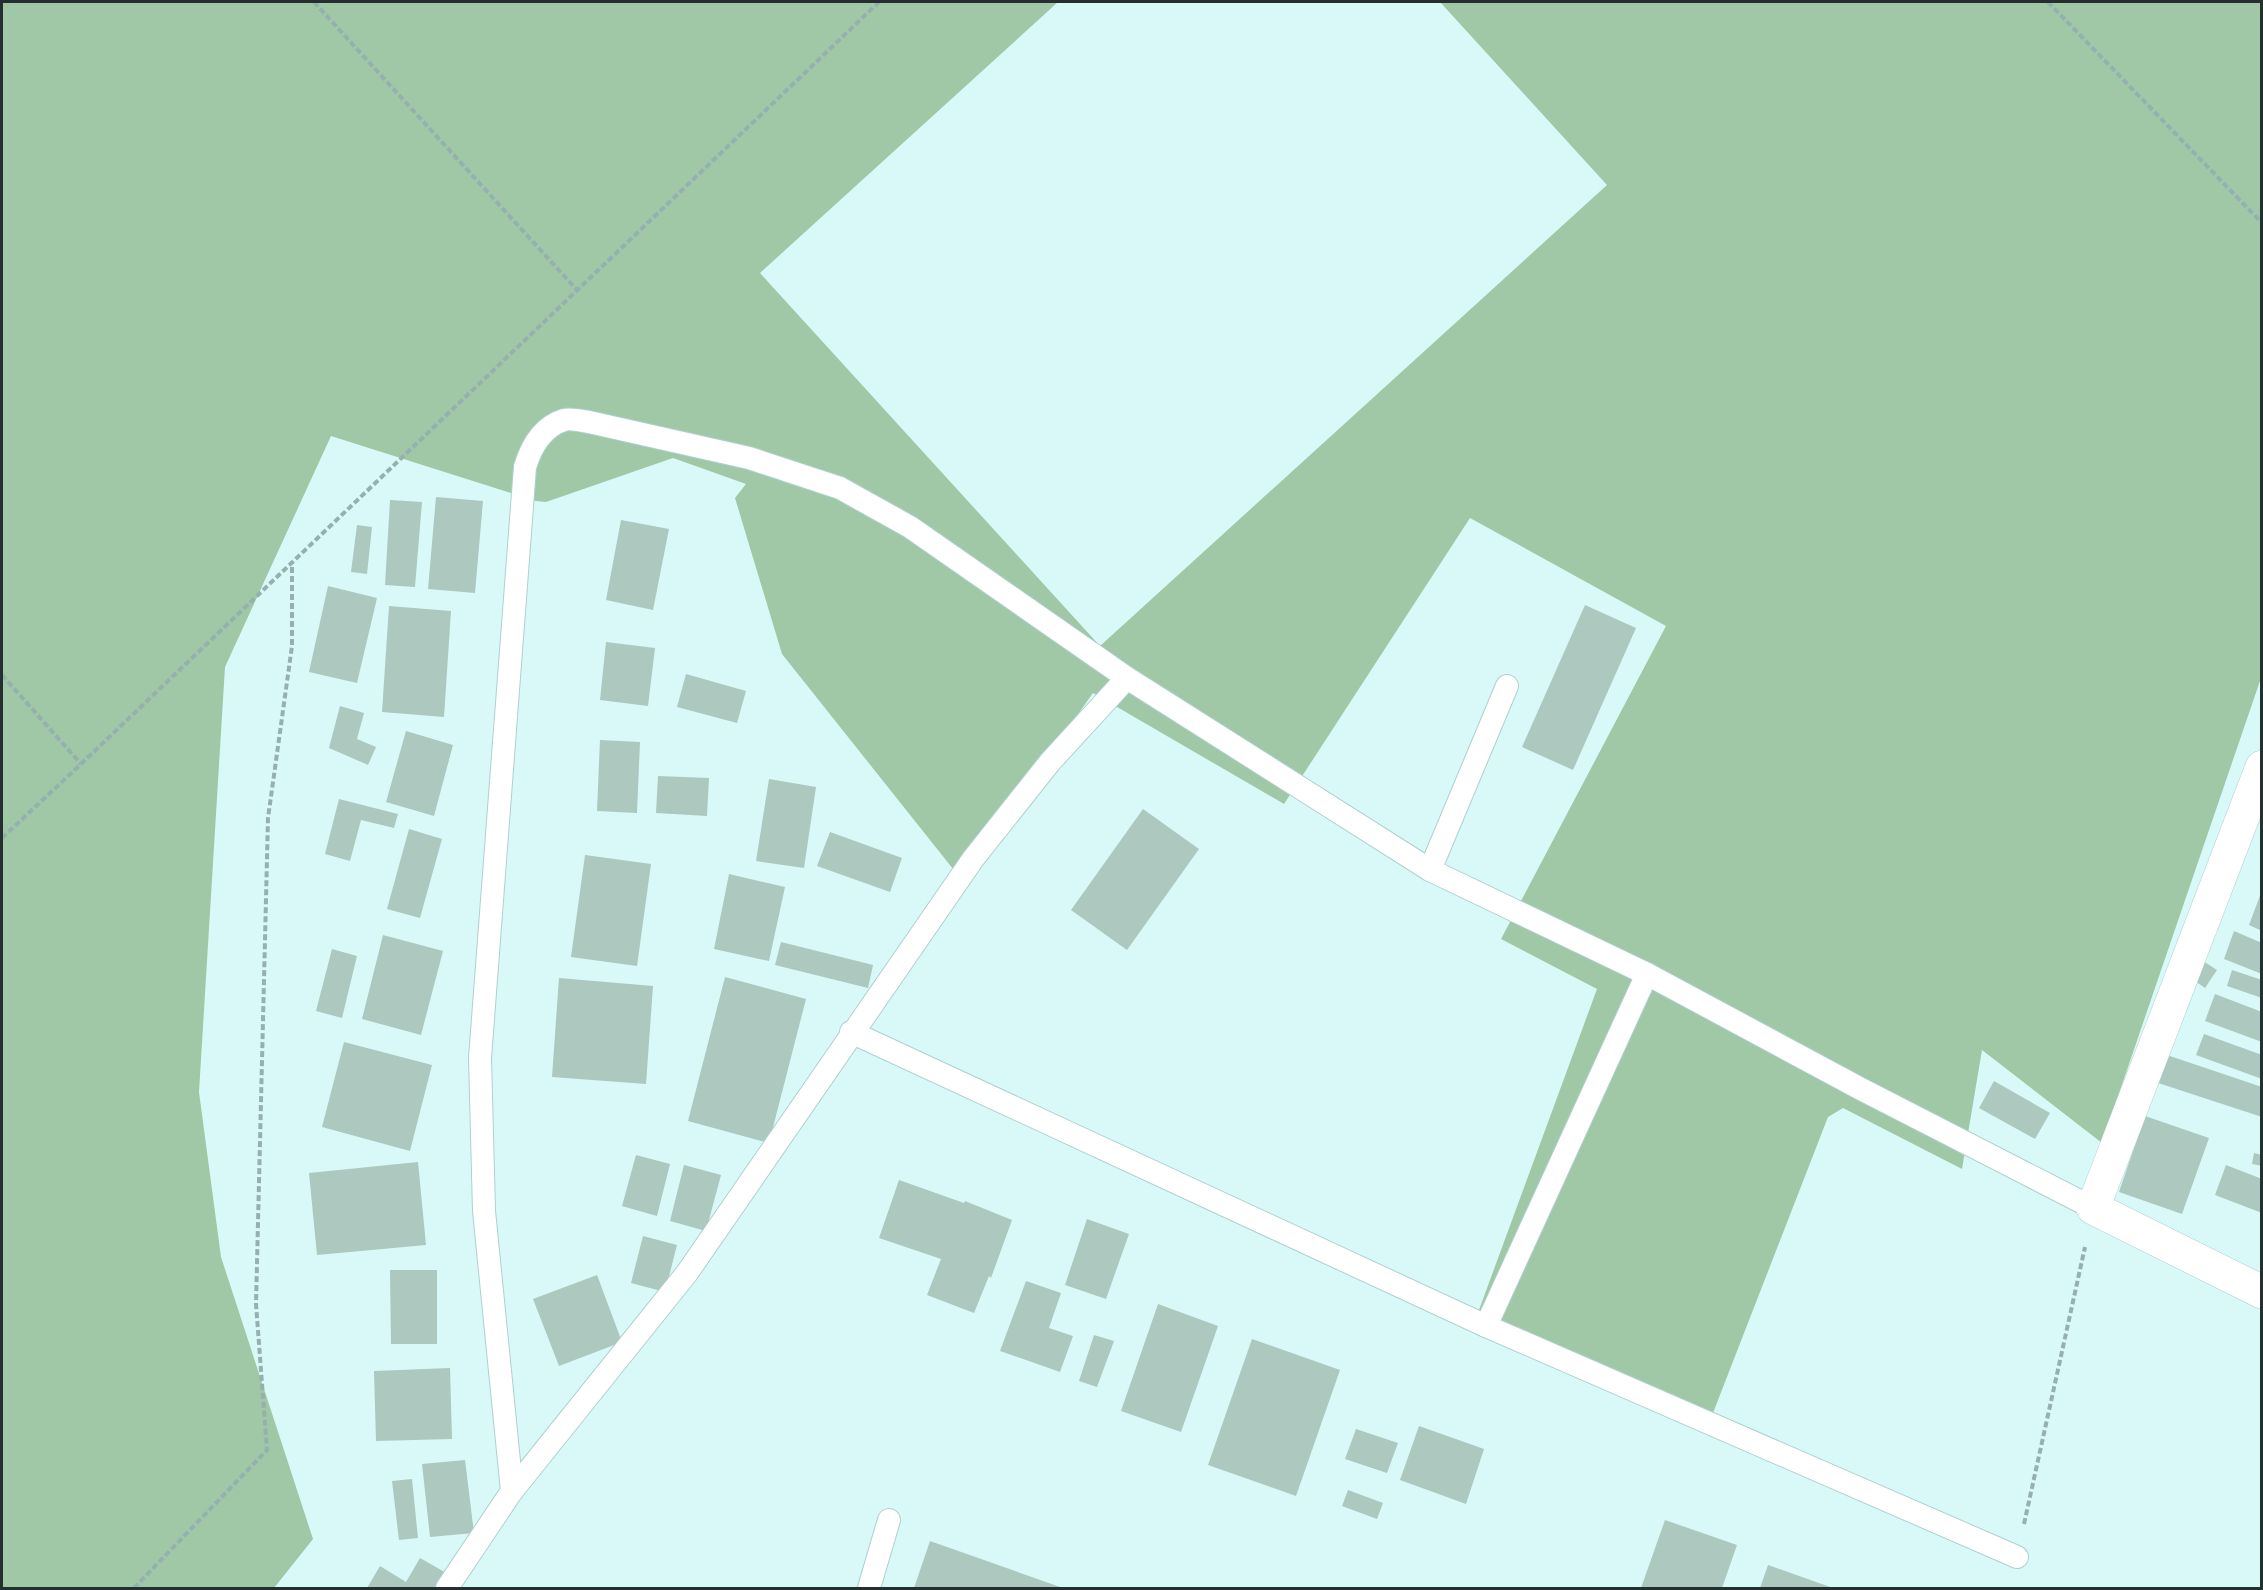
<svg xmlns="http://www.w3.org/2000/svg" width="2263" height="1590" viewBox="0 0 2263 1590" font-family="'Golos Text',sans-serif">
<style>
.forest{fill:#a0c8a6}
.building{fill:#acc8bf}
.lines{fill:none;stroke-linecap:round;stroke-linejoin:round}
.service-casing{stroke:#b0d0d0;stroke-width:24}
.minor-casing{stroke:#b0d0d0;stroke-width:34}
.path{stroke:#96afaf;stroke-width:4;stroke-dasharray:6 3;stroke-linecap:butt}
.service{stroke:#fff;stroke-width:22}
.minor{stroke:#fff;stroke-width:33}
</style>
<rect width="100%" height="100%" fill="#d9f9f9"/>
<polygon class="forest" points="2,2 1058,2 760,273 1100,646 1607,185 1440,2 2261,2 2261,678 2102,1143 1982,1050 1962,1169 1843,1108 1828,1117 1706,1431 1472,1329 1597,989 1501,939 1666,626 1470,518 1284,804 1093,693 961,879 782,654 735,498 746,484 673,458 546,502 536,501 331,436 225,667 199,1092 221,1257 313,1539 274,1588 2,1588"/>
<g class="building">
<polygon points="436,497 483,501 475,593 428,589"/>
<polygon points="390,500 422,502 415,587 385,585"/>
<polygon points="621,520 669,529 653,610 606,600"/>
<polygon points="357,525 372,527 367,574 351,572"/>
<polygon points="328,586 377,598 357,683 309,672"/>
<polygon points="1585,605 1636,628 1573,770 1522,747"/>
<polygon points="389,606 451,611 444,717 382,712"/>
<polygon points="606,642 655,648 648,706 600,700"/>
<polygon points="686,674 746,691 737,723 677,707"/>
<polygon points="340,706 364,713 357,739 376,747 368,765 329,748"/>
<polygon points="406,731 453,745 434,816 386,802"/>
<polygon points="600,740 640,742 637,813 597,811"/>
<polygon points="658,776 709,778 707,816 656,813"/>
<polygon points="769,779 816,787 804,868 756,861"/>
<polygon points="339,799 398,814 394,828 361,820 350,861 325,854"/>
<polygon points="1143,809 1199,849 1127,950 1071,910"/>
<polygon points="409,829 442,839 420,918 387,909"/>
<polygon points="830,832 902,858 890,892 817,866"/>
<polygon points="585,855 651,864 637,966 571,957"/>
<polygon points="729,874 785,887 769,961 714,949"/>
<polygon points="2261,893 2262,893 2262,931 2249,925"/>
<polygon points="2234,931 2262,943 2262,974 2224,959"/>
<polygon points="383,935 443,951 421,1035 362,1019"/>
<polygon points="781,942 873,965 868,988 775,965"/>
<polygon points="332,949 357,956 342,1018 316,1011"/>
<polygon points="2203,961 2217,970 2205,988 2192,979"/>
<polygon points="2232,970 2262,980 2262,998 2227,986"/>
<polygon points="725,977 806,999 769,1143 688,1121"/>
<polygon points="559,978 653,986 646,1084 552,1077"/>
<polygon points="2215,994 2262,1012 2262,1042 2205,1021"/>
<polygon points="2204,1034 2262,1055 2262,1079 2196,1055"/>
<polygon points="344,1042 432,1065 410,1151 322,1127"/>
<polygon points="2158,1052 2262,1087 2262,1117 2149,1080"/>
<polygon points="1994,1081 2050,1113 2035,1139 1979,1108"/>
<polygon points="2145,1116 2209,1138 2182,1214 2119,1192"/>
<polygon points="2254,1153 2262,1155 2262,1166 2252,1164"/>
<polygon points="636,1155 670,1164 657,1216 622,1206"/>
<polygon points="418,1162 426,1245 317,1255 309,1173"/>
<polygon points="684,1165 721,1175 706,1231 670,1221"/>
<polygon points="2226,1165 2262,1179 2262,1213 2215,1195"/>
<polygon points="899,1180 964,1203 965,1201 1012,1220 991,1278 989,1276 974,1313 927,1295 941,1259 879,1238"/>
<polygon points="1087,1219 1129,1234 1106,1299 1065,1285"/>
<polygon points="643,1236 677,1245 665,1292 631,1283"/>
<polygon points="390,1270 437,1270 437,1344 391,1344"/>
<polygon points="597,1275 622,1342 559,1366 533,1299"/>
<polygon points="1026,1281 1061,1293 1049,1328 1073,1336 1060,1372 1000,1351"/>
<polygon points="1158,1304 1218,1326 1181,1432 1121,1411"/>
<polygon points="1094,1335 1114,1341 1097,1387 1079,1381"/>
<polygon points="1252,1339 1340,1370 1296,1496 1208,1465"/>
<polygon points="450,1368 452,1439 376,1441 374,1371"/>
<polygon points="1419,1426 1484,1449 1466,1504 1400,1480"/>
<polygon points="1356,1429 1398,1443 1387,1473 1345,1459"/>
<polygon points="465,1460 474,1533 430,1537 422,1464"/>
<polygon points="412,1479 418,1538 399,1540 392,1481"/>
<polygon points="1348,1490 1383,1503 1377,1519 1342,1506"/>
<polygon points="1665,1520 1737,1545 1722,1588 1641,1588"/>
<polygon points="930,1541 1063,1588 914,1588"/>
<polygon points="420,1558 448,1574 440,1588 367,1588 380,1566 406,1582"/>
<polygon points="1768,1565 1833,1588 1760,1588"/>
</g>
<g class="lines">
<defs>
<g id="service">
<polyline points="1430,870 1507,686"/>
<polyline points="851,1032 1486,1326 2017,1557"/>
<polyline points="1486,1326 1647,974"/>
<polyline points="512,1491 687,1273 973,859 1050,762 1127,678"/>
<path d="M447,1588L512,1491L484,1211L480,1058L525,467C531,447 542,427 564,420C571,418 582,421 589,422L749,458L840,488L910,527L1127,678L1430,870L1647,974L1861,1089L2093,1208"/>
<polyline points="869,1588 889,1520"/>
</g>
<polyline id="minor" points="2262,767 2093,1208 2262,1292"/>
</defs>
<use href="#service" class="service-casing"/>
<use href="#minor" class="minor-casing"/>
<g class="path">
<polyline points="314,2 577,290"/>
<polyline points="2048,2 2262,223"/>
<polyline points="2,675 81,764"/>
<polyline points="2,838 81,764 879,2"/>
<polyline points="2024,1524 2085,1247"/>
<polyline points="134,1588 267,1450 256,1304 268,818 292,646 292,563"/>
</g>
<use href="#service" class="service"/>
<use href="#minor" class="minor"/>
</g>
<rect width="2263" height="1590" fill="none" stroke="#243030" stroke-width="6"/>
</svg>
